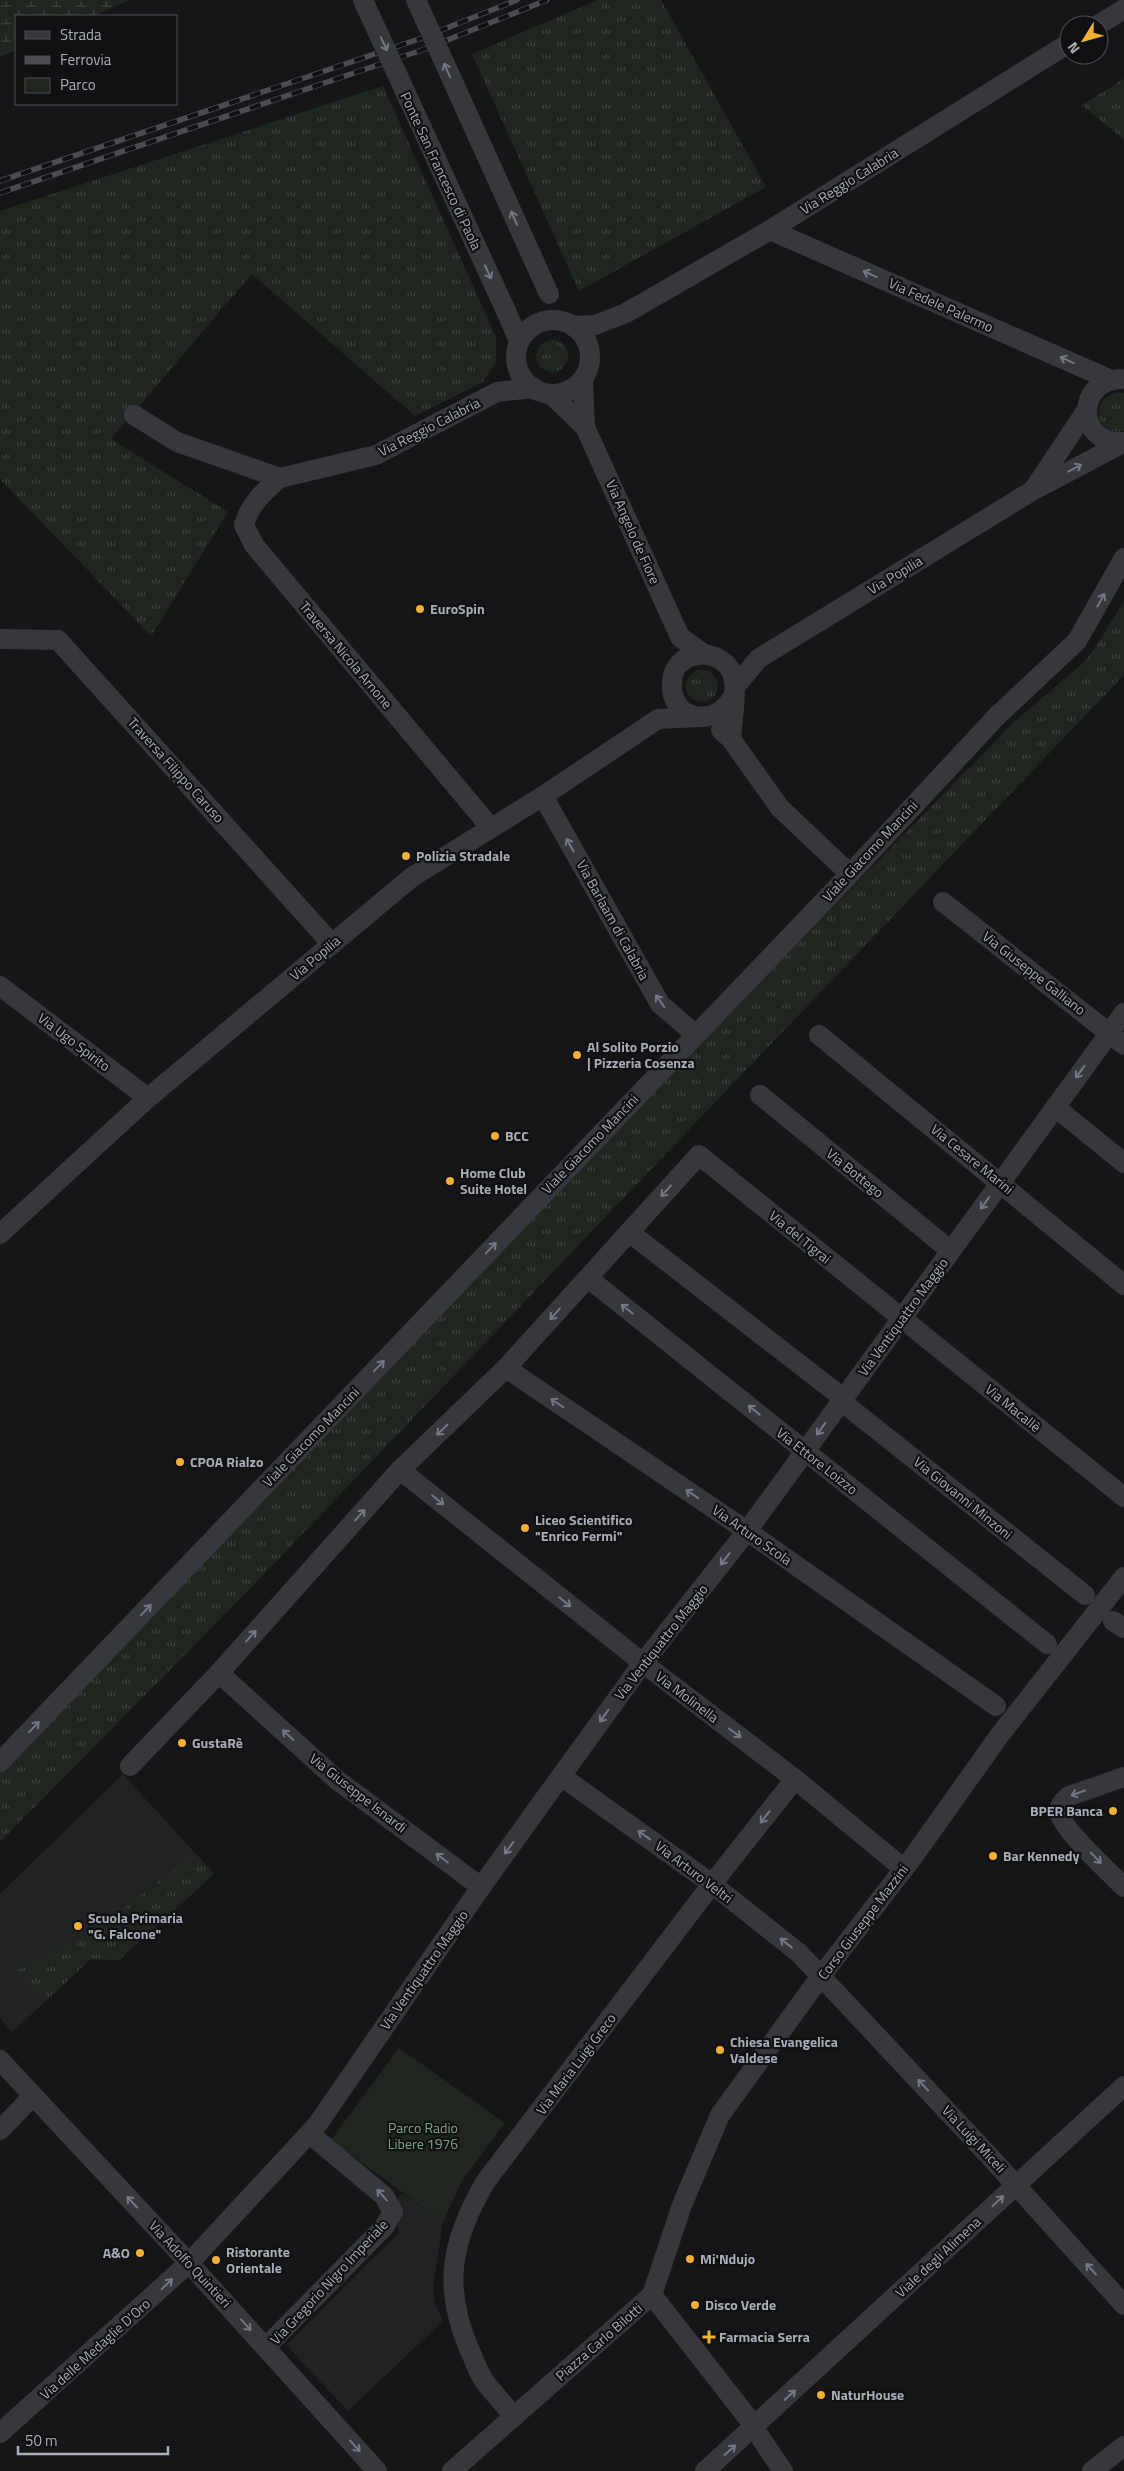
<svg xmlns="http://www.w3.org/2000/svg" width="1124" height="2471" viewBox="0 0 1124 2471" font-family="'Titillium Web',sans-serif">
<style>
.built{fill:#222225}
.grass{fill:url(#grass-tufts)}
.wetland{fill:url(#wetland-marsh)}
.green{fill:#1e261f}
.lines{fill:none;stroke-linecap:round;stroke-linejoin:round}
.minor{stroke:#37383d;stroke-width:20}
.rail-casing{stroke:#4a4c52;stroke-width:5.5}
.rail{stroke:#111113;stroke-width:4;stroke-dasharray:11;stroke-linecap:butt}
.minor-bridge{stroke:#37383d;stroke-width:20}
.oneway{stroke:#757881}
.poi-dot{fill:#f2b134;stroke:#111113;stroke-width:2}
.labels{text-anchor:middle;stroke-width:4.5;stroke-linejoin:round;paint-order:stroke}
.street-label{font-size:14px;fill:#a8adb8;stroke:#111113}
.poi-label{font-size:14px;font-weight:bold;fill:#a8adb8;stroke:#111113;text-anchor:start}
.park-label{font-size:14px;fill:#7fa381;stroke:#111113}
</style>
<defs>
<pattern id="grass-tufts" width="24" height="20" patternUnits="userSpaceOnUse" patternTransform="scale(1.25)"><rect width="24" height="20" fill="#1e261f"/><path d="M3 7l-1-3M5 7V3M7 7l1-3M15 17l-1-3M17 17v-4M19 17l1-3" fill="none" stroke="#3c433d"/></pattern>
<pattern id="wetland-marsh" width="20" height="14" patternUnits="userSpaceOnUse" patternTransform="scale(1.25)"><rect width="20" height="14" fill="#1e261f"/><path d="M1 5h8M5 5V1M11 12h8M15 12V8" fill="none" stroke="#3c433d"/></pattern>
</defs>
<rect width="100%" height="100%" fill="#161618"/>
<g class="built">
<polygon points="123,1774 214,1874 119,1960 91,1959 12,2032 0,2018 0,1894"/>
<polygon points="402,2193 443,2222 433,2286 435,2304 443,2321 348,2411 286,2345 399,2233 396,2202"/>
</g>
<g class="grass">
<polygon points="598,0 661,0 766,187 579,291 472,54"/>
<polygon points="1124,79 1124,140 1082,105"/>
<polygon points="383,86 496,337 496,362 483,382 415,416 252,274 111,439 228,512 151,636 0,479 0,211"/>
<circle cx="552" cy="356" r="16"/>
<path d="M1118,392L1124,393V431C1096,437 1088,398 1118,392Z"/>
<polygon points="1124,601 1124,675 243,1596 0,1842 0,1772 623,1122 1015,721 1083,663 1093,651"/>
<circle cx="702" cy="686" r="16"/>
<polygon points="195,1853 214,1874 119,1960 91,1959 45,2002 16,1971 93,1932"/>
</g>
<polygon class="wetland" points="0,0 130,0 93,16 16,16 16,50 0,57"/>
<polygon class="green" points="399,2048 505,2123 462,2181 443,2222 331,2140"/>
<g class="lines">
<g class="minor">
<polyline points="1098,25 1124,9"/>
<polyline points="770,230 1111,380"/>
<polyline points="506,311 519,341"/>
<circle cx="553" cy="357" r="37"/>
<polyline points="573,326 595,325 626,313 770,230 1069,43"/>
<polyline points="583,378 585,427"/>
<path d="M1121,379C1073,381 1078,447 1124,442"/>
<polyline points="551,394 585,427 680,637 704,654"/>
<polyline points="134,415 177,442 280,478 376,455 497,392 534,388"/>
<path d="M280,478C264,491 249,505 244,525L254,545L491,828"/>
<polyline points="1034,489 1086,411"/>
<polyline points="0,639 58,640 332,944"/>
<polyline points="735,687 758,659 1032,491 1123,443"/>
<polyline points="721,730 731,739 780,808 850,874"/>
<path d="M731,739C732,721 739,685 731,671C717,645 674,651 672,681C668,721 718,730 734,694"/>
<polyline points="543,796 660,1004 695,1034"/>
<polyline points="943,902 1124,1045"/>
<polyline points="0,986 148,1098"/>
<polyline points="819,1035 1124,1285"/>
<polyline points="760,1095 951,1251"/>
<polyline points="1055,1107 1124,1163"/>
<polyline points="629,1232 843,1398"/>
<polyline points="0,1234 148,1098 412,877 543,796 658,719 700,717"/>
<polyline points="588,1278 1047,1644"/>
<polyline points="506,1368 747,1531 996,1706"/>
<polyline points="841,1401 1085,1595"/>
<polyline points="400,1470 643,1663 795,1779 904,1869"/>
<polyline points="1113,1621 1124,1628"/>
<polyline points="219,1673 337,1780 481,1887"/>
<polyline points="0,1762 850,874 997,716 1077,641 1124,558"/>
<polyline points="130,1766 219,1673 400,1470 506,1368 699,1155 1124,1497"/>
<polyline points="561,1776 712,1884 799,1953 993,2160 1124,2305"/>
<path d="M1124,1777L1069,1796C1064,1800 1059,1805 1059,1811C1059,1826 1111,1874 1124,1887"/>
<polyline points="0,2060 189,2263 377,2471"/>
<polyline points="0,2130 33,2096"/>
<polyline points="652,2295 682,2205 720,2115 821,1976 913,1857 999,1736 1124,1577"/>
<polyline points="266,2347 384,2227 393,2212 384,2196 310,2134"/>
<path d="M514,2417C505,2405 494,2394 485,2382C478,2373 475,2361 470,2351C442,2287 451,2240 486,2181L712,1884L795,1779"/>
<polyline points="754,2428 783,2471"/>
<polyline points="0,2433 189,2263 317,2125 481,1887 561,1776 643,1663 747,1531 1124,1013"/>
<polyline points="452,2471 652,2295 748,2418"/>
<polyline points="705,2471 1124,2086"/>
<polyline points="1092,2471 1124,2446"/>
</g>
<defs>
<g id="rail">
<polyline points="0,181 419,39 517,0"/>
<polyline points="0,193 425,49 547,0"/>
</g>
</defs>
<use href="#rail" class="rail-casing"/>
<use href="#rail" class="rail"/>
<g class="minor-bridge">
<polyline points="363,0 506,311"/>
<polyline points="416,0 549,294"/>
</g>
</g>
<defs><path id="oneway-shaft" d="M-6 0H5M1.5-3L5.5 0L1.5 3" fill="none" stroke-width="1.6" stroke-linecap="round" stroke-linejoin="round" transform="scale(1.25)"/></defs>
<g class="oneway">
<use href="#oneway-shaft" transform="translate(384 44) rotate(65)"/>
<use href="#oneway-shaft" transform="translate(447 70) rotate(-114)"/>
<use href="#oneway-shaft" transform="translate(514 218) rotate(-114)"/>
<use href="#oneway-shaft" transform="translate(488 272) rotate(65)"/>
<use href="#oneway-shaft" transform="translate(870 274) rotate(-156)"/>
<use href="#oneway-shaft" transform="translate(1067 360) rotate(-156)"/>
<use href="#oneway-shaft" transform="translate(1075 468) rotate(-28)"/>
<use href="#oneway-shaft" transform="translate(1101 600) rotate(-61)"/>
<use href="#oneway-shaft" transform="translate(570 845) rotate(-119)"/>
<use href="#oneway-shaft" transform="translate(660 1001) rotate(-126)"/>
<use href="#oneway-shaft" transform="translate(1080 1072) rotate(126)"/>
<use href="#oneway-shaft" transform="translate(666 1191) rotate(132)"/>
<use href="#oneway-shaft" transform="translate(985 1203) rotate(126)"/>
<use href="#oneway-shaft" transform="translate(491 1248) rotate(-46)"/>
<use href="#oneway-shaft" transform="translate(627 1309) rotate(-141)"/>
<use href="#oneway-shaft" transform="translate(555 1314) rotate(132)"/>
<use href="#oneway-shaft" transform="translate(379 1366) rotate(-46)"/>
<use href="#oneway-shaft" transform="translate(557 1403) rotate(-146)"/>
<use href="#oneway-shaft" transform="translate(754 1410) rotate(-141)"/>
<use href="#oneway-shaft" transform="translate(821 1429) rotate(125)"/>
<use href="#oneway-shaft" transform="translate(442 1430) rotate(136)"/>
<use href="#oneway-shaft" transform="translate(692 1494) rotate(-146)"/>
<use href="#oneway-shaft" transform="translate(438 1500) rotate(39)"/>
<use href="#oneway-shaft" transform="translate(360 1515) rotate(-48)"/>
<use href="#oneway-shaft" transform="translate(725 1559) rotate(128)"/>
<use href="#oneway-shaft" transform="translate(565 1602) rotate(39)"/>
<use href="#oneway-shaft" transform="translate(146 1610) rotate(-46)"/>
<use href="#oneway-shaft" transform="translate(251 1636) rotate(-48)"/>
<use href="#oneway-shaft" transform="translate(604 1716) rotate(126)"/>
<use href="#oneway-shaft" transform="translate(34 1727) rotate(-46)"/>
<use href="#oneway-shaft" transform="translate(735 1733) rotate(37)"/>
<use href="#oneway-shaft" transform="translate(288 1735) rotate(-138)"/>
<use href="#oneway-shaft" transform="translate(1078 1793) rotate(161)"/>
<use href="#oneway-shaft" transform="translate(765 1817) rotate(128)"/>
<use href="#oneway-shaft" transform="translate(644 1835) rotate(-144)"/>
<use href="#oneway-shaft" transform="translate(509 1848) rotate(126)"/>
<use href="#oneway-shaft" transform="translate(442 1858) rotate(-143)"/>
<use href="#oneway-shaft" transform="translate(1096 1858) rotate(46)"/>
<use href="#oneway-shaft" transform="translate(786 1943) rotate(-142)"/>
<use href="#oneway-shaft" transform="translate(923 2085) rotate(-133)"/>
<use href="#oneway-shaft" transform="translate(382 2195) rotate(-132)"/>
<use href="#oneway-shaft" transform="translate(998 2201) rotate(-43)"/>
<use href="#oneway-shaft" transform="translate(132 2202) rotate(-133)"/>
<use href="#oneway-shaft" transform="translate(1091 2269) rotate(-132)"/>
<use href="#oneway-shaft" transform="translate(167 2284) rotate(-44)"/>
<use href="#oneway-shaft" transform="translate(246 2325) rotate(48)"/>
<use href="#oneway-shaft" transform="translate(790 2395) rotate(-42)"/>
<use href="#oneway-shaft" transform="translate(355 2446) rotate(48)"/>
<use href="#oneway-shaft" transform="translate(730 2450) rotate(-41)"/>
</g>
<g class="poi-dot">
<circle cx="420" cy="609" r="5"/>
<circle cx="406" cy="856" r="5"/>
<circle cx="577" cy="1055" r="5"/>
<circle cx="495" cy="1136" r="5"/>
<circle cx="450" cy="1181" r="5"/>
<circle cx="180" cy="1462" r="5"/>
<circle cx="525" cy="1528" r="5"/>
<circle cx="182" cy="1743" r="5"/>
<circle cx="1113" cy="1811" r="5"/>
<circle cx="993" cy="1856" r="5"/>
<circle cx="78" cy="1926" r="5"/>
<circle cx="720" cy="2050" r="5"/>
<circle cx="140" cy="2253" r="5"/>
<circle cx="690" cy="2259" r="5"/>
<circle cx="216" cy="2260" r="5"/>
<circle cx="695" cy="2305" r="5"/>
<path d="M706.5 2329.5h5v5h5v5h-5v5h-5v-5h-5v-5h5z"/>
<circle cx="821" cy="2395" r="5"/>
</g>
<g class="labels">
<g class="street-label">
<text transform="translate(441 171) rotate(65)" y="5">Ponte San Francesco di Paola</text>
<text transform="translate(849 181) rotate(-32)" y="5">Via Reggio Calabria</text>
<text transform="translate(941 305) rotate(24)" y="5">Via Fedele Palermo</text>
<text transform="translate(429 427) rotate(-27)" y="5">Via Reggio Calabria</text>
<text transform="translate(633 532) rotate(66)" y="5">Via Angelo de Fiore</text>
<text transform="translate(895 575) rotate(-31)" y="5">Via Popilia</text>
<text transform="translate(346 655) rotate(50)" y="5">Traversa Nicola Arnone</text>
<text transform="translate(176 770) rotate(48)" y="5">Traversa Filippo Caruso</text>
<text transform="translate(870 851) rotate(-47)" y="5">Viale Giacomo Mancini</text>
<text transform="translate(613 920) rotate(61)" y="5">Via Barlaam di Calabria</text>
<text transform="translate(315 958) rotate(-40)" y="5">Via Popilia</text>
<text transform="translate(1034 973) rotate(38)" y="5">Via Giuseppe Galliano</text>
<text transform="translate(74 1042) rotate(37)" y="5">Via Ugo Spirito</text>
<text transform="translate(590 1144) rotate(-46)" y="5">Viale Giacomo Mancini</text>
<text transform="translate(972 1159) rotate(39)" y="5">Via Cesare Marini</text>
<text transform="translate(855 1173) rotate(39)" y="5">Via Bottego</text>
<text transform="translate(800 1237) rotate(39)" y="5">Via del Tigrai</text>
<text transform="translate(903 1317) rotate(-54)" y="5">Via Ventiquattro Maggio</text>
<text transform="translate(1013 1408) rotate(39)" y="5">Via Macallè</text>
<text transform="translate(311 1437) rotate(-46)" y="5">Viale Giacomo Mancini</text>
<text transform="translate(817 1461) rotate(38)" y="5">Via Ettore Loizzo</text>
<text transform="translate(963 1498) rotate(39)" y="5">Via Giovanni Minzoni</text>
<text transform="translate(752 1535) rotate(35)" y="5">Via Arturo Scola</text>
<text transform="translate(661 1642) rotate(-52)" y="5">Via Ventiquattro Maggio</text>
<text transform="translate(687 1697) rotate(37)" y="5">Via Molinella</text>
<text transform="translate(358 1793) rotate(38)" y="5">Via Giuseppe Isnardi</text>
<text transform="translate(694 1872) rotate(37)" y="5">Via Arturo Veltri</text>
<text transform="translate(863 1922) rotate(-53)" y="5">Corso Giuseppe Mazzini</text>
<text transform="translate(424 1970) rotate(-55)" y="5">Via Ventiquattro Maggio</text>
<text transform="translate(576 2064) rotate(-53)" y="5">Via Maria Luigi Greco</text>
<text transform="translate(974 2139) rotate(47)" y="5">Via Luigi Miceli</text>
<text transform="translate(938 2257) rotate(-43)" y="5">Viale degli Alimena</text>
<text transform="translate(190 2264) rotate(47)" y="5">Via Adolfo Quintieri</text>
<text transform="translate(329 2282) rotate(-47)" y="5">Via Gregorio Nigro Imperiale</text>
<text transform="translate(599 2342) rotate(-41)" y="5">Piazza Carlo Bilotti</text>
<text transform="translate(95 2349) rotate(-42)" y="5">Via delle Medaglie D'Oro</text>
</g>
<g class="poi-label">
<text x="430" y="614">EuroSpin</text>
<text x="416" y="861">Polizia Stradale</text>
<text x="587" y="1052">Al Solito Porzio<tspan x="587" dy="16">| Pizzeria Cosenza</tspan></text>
<text x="505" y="1141">BCC</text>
<text x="460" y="1178">Home Club<tspan x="460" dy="16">Suite Hotel</tspan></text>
<text x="190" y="1467">CPOA Rialzo</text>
<text x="535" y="1525">Liceo Scientifico<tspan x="535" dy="16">"Enrico Fermi"</tspan></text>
<text x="192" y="1748">GustaRè</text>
<text x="1103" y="1816" text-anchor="end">BPER Banca</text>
<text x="1003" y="1861">Bar Kennedy</text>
<text x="88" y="1923">Scuola Primaria<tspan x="88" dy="16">"G. Falcone"</tspan></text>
<text x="730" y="2047">Chiesa Evangelica<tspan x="730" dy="16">Valdese</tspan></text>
<text x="226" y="2257">Ristorante<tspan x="226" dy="16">Orientale</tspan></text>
<text x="130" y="2258" text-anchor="end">A&amp;O</text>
<text x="700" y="2264">Mi'Ndujo</text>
<text x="705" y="2310">Disco Verde</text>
<text x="719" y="2342">Farmacia Serra</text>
<text x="831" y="2400">NaturHouse</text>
</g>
<g class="park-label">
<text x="423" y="2133">Parco Radio<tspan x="423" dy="16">Libere 1976</tspan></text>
</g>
</g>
<rect x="15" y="15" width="162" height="90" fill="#111113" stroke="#4d4f55"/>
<rect x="25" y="31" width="25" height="8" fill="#37383d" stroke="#4d4f55"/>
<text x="60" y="40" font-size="15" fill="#a8adb8">Strada</text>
<rect x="25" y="56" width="25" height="8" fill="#4a4c52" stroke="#4d4f55"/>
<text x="60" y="65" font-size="15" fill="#a8adb8">Ferrovia</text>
<rect x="25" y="78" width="25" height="15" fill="#1e261f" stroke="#4d4f55"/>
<text x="60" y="90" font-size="15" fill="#a8adb8">Parco</text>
<g transform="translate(1084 40) rotate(233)"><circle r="24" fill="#111113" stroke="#4d4f55"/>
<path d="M0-4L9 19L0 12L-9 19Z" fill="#f2b134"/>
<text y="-8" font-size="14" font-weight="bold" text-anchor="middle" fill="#a8adb8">N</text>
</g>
<path d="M18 2446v8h150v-8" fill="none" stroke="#a8adb8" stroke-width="2.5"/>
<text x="25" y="2446" font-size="15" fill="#a8adb8" stroke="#111113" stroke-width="4" paint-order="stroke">50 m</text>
</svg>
